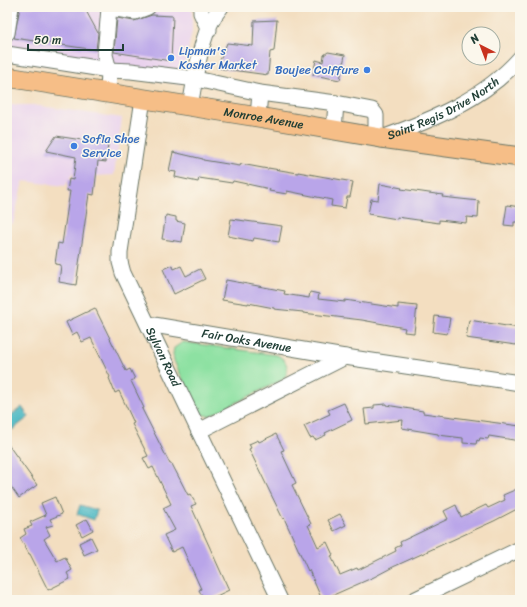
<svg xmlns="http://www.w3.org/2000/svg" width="527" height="607" viewBox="0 0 527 607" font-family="Sriracha,sans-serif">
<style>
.built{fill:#e9d2ed}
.green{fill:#8de1a2;stroke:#568f6b}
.water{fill:#49b7c2;stroke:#347a7b}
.building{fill:#b9a5e9}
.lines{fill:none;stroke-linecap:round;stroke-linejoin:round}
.minor-casing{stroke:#697565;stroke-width:17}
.major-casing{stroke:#697565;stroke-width:21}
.minor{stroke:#fff;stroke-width:15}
.major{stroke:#f6be87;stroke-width:19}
.shop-dot{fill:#3f7fe0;stroke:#fbf7ec;stroke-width:1.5}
.labels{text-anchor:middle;stroke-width:3;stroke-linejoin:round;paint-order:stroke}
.shop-label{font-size:12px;fill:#366cbe;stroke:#fbf7ec;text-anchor:start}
.street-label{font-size:12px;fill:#1f3d34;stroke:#fbf7ec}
</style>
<rect width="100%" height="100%" fill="#fbf7ec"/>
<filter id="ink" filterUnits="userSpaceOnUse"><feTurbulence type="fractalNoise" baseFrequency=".025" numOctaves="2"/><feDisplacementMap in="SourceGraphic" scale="8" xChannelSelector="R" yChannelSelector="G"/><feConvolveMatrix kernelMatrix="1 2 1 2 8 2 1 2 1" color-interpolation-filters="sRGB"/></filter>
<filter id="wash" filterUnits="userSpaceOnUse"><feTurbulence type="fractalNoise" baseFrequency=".012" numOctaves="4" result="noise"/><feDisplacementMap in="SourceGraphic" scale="16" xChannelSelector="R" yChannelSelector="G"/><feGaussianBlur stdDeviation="0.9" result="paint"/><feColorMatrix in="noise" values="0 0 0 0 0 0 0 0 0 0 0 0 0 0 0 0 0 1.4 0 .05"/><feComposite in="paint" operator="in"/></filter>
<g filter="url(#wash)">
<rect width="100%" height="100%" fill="#f3dec0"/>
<g class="built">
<polygon points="7,7 192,7 192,31 181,84 7,60"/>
<polygon points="7,105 33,105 122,118 114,175 94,176 73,173 65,186 23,181 13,224 7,223"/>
</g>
<path class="green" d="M183,342L277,355C288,360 292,373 280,381L209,416L200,414L174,361L173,354L174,348Z"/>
<g class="water">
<polygon points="22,407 29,417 12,430 7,423 7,418"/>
<polygon points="80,505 97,510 94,520 77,514"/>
</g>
<g id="blocks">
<g class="building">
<polygon points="20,7 74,7 74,10 85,9 98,33 96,50 14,38"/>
<polygon points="152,15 173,16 171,61 114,52 117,18 134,21"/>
<polygon points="277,20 274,51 270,52 268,75 217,68 227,43 253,46 254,21"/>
<polygon points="328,52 345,55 340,80 313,75 316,60 323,62 324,55"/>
<polygon points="56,136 108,144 106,162 98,161 94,195 89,194 76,285 59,282 61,265 55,264 58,243 62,244 70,191 67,191 69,179 73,180 76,157 46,151"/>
<polygon points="173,152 203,159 203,160 240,166 241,164 268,169 268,168 298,173 298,172 353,182 350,197 347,197 345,208 331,206 332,200 287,191 287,194 269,191 270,189 233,181 232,183 199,178 198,182 175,177 176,172 169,171"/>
<polygon points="380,184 402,188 401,189 443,195 442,197 479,201 478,218 467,217 466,223 439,220 439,223 397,217 397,219 368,214 371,199 378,200"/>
<polygon points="507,205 520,207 520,222 514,222 514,226 504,225"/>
<polygon points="166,215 176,217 176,221 185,223 182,242 162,239"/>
<polygon points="231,219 282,226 279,242 254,238 253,241 228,236"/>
<polygon points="172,265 174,269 181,266 186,276 200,269 205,279 174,294 163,269"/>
<polygon points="226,280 285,291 284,294 309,298 310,292 319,294 318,299 345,302 345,300 398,308 398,304 417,306 414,333 404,332 405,328 362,320 303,313 303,312 274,309 274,308 248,303 248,304 222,300"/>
<polygon points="95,308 126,371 130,369 135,379 131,381 144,408 142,409 170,464 172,464 188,495 190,494 196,504 191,506 229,590 208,600 204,600 199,590 201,589 182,547 172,552 164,535 175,530 163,508 171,504 153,467 149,469 143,458 148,456 132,424 134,423 119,391 115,393 109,378 110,377 91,338 82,342 77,332 72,335 66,322"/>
<polygon points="435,316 450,318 447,334 433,332"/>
<polygon points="469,320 519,328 516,345 466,338"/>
<polygon points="344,403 352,420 325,433 326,435 315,440 313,437 310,438 304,426 330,414 328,410"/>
<polygon points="386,404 386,405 423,411 423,413 520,426 520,441 489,436 488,439 480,438 479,441 477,440 476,444 463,443 463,438 438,435 438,434 402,428 403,420 366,424 364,409 374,408 374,405"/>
<polygon points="276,434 284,450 281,451 296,483 292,485 311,524 308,525 318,547 327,542 333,555 331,556 340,575 357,568 358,570 396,551 395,548 401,545 400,542 448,519 444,511 456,505 461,517 486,505 488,508 505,500 503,495 517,489 520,495 520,505 516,507 517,509 494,521 393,567 374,577 322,600 309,570 308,571 284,518 283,519 249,449 251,448 249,444 258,440 259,442"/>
<polygon points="7,443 37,485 19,498 7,481"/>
<polygon points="55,497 62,514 50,519 53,525 46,527 50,535 44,539 57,561 65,557 72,570 67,573 70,579 48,590 30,554 29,554 20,538 26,534 24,529 32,526 30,522 46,515 41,503"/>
<polygon points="340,514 346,525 334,531 328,520"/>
<polygon points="87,519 93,530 82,536 76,525"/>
<polygon points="91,537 97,549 84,555 79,543"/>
</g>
</g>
</g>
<g filter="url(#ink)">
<use href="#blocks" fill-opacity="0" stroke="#697565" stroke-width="1"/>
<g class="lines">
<defs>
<g id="minor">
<polyline points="201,7 201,13 209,30"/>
<polyline points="7,33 11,7"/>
<polyline points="7,54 109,70 131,71 196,79 260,93 258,117"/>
<polyline points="108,93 109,70 105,55 109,8 135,12 148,7"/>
<polyline points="260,93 336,103 334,130"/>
<path id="s1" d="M143,99L120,252V262L123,273L280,600"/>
<polyline points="336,103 372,110 376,115 376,137"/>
<path d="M190,106C196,76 200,31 221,7"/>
<path id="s2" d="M382,138C432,120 484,99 520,58"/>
<path id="s3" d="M148,324L345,357L520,383"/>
<polyline points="199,431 345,357"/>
<polyline points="414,600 520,549"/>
</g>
<g id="major">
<path id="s4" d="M7,77L258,117L381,138L520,157"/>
</g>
</defs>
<use href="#minor" class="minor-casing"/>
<use href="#major" class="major-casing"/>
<use href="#minor" class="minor"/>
<use href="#major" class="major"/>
</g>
</g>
<g class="shop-dot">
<circle cx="171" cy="58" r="4"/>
<circle cx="367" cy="70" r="4"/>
<circle cx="74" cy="146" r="4"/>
</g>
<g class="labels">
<g class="shop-label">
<text x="179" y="55">Lipman's<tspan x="179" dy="14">Kosher Market</tspan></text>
<text x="359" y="74" text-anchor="end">Boujee Coiffure</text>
<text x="82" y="143">Sofia Shoe<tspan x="82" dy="14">Service</tspan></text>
</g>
<g class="street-label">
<text dy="4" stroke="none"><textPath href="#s2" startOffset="68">Saint Regis Drive North</textPath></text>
<text dy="4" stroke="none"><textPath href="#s4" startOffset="260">Monroe Avenue</textPath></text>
<text dy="4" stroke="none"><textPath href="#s3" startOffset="100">Fair Oaks Avenue</textPath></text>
<text dy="4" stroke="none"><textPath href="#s1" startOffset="269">Sylvan Road</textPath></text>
</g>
</g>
<rect width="527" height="607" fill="none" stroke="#fbf7ec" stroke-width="24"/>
<g transform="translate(481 46) rotate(318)"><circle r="19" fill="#fbf7ec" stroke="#a3ada2"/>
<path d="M0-3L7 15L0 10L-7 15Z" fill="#c8321e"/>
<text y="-6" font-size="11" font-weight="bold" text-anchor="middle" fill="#1f3d34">N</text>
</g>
<path d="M28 44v6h95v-6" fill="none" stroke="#1f3d34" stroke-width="2"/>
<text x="34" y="44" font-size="12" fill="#1f3d34" stroke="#fbf7ec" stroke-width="3" paint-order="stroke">50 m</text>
</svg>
